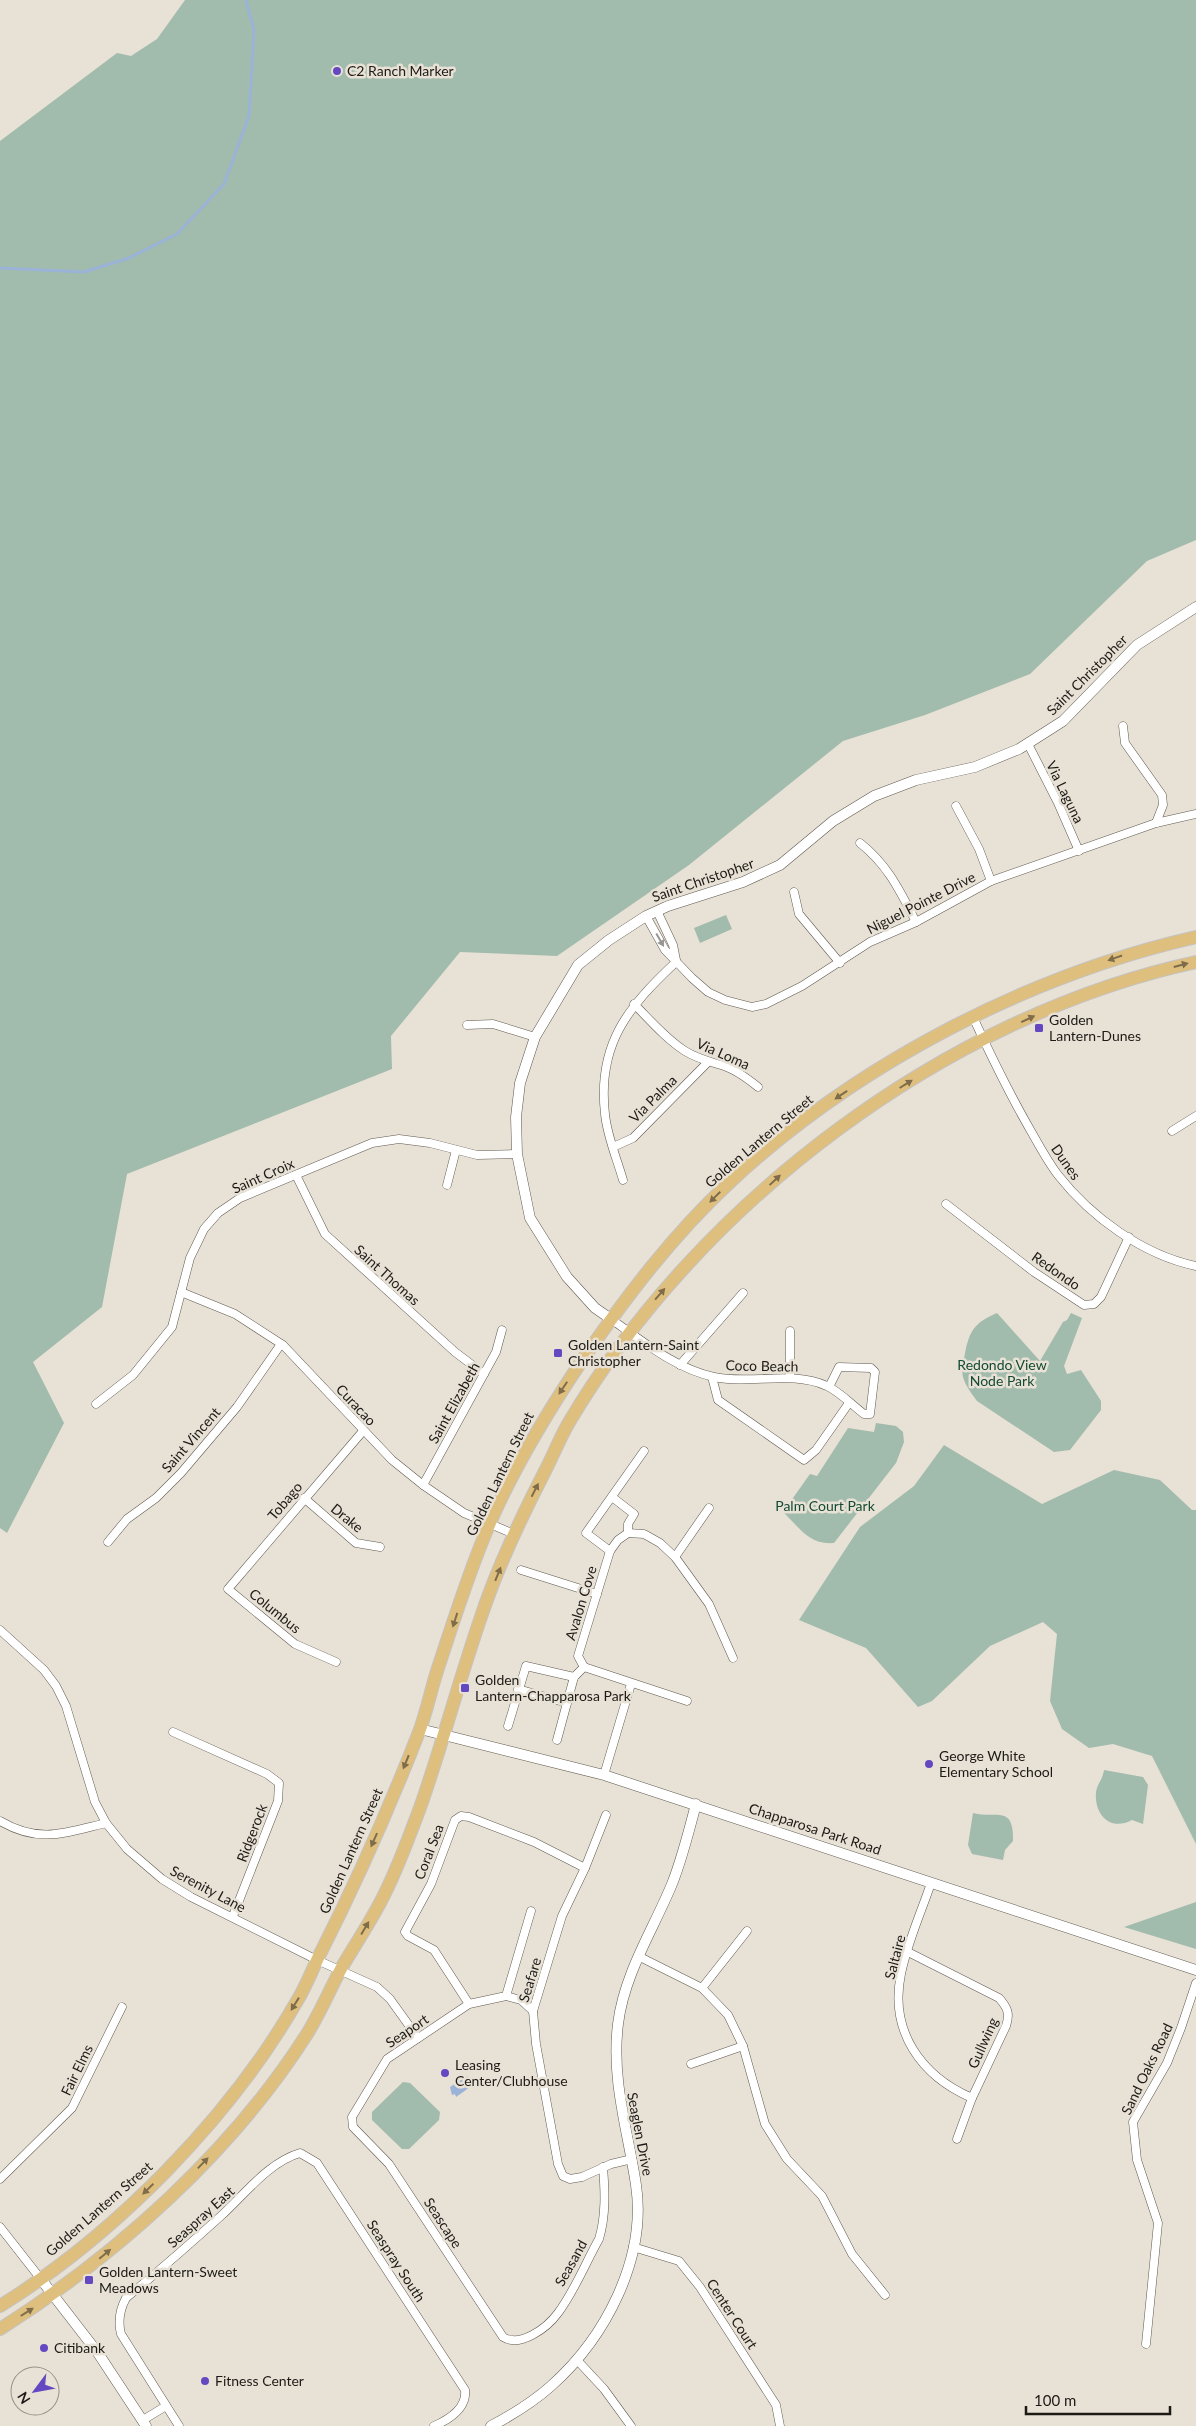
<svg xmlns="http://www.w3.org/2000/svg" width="1196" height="2426" viewBox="0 0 1196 2426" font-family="Lato,sans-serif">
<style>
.green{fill:#a1bbad}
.water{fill:#9bb3d6}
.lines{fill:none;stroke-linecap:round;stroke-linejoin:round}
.stream{stroke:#9bb3d6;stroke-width:3}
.minor-casing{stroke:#5f594f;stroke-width:9}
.tertiary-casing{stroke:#5f594f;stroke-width:11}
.primary-casing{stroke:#c4c3c2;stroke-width:14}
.minor{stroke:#fff;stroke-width:8}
.tertiary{stroke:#fff;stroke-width:10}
.primary{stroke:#dfbf7e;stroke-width:12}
.oneway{fill:#999896}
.oneway2{fill:#7e6c4a}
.poi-dot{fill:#6348c1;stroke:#e8e1d6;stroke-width:2}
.labels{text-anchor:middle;stroke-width:5;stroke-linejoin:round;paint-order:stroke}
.poi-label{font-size:14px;fill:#1d1a16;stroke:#e8e1d6;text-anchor:start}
.street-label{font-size:14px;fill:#1d1a16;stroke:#e8e1d6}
.park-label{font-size:14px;fill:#134a33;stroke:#e8e1d6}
</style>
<rect width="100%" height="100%" fill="#e8e1d6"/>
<g class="green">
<polygon points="185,0 1196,0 1196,540 1147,561 1030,674 925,715 843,741 689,865 557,956 460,952 391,1036 392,1069 127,1174 102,1307 33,1362 64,1423 7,1533 0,1528 0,141 117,53 131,56 157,39"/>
<polygon points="726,915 732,929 700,943 694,928"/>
<path d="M997,1313L1040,1361L1063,1322L1067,1320L1071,1313L1082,1318L1064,1366L1067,1374L1081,1370L1101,1401V1410L1070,1450L1054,1452L977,1401C972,1394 965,1385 963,1377C961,1370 964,1360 965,1353C970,1329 975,1323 997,1313Z"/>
<path d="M876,1423L896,1426L903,1432L904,1442L896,1463L834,1543C809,1545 800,1528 783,1512L810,1474L817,1476L848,1428L874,1432Z"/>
<polygon points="944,1445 1042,1504 1114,1470 1160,1480 1192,1510 1196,1510 1196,1844 1152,1756 1113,1744 1089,1748 1062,1729 1050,1701 1057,1634 1043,1622 990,1646 932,1701 918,1707 866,1648 799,1620 860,1527 914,1486"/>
<path d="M1104,1770L1143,1777L1148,1785L1143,1824L1132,1820C1110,1832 1094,1814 1096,1792C1097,1784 1103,1779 1104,1770Z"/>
<path d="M973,1813C996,1819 1014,1804 1013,1841L1005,1850L1003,1860L972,1854L968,1845Z"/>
<polygon points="1196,1902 1196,1949 1124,1927"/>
<polygon points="403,2082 410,2083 440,2112 439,2120 409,2149 402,2149 372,2120 372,2112"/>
</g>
<polygon class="water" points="467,2076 473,2085 456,2097 455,2094 452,2095 450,2087"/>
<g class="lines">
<polyline class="stream" points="0,268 84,272 129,258 177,234 224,184 249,116 254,30 246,0"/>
<defs>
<g id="minor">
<polyline points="1123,726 1125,743 1162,795 1163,805 1156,823"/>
<polyline points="1028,744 1058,803 1079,851"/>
<polyline points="956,806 979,849 991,881"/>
<path d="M860,843C888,865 900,891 916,922"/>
<polyline points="794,892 799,914 840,963"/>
<polyline points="657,911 673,945 676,960"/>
<polyline points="646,916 665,950 692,978 708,992 725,1000 752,1007 766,1004 802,986 870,942 916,922 991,881 1156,823 1196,814"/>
<path d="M634,1004C650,1020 666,1039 685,1051C698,1059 708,1061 721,1065C735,1069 747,1078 758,1087"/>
<path d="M973,1017C991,1056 1010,1095 1032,1133C1040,1147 1048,1162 1058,1175C1091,1217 1143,1255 1196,1266"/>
<polyline points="467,1025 493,1024 535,1037"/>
<polyline points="1172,1131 1196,1116"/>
<polyline points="613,1147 633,1138 707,1063"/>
<polyline points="296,1175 325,1234 455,1352 484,1374"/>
<path d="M623,1180C617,1159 607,1136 605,1114C597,1044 628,1007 676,962"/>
<polyline points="447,1185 456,1150"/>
<polyline points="946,1204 1034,1272 1084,1305 1094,1304 1101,1297 1129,1237"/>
<polyline points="181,1292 235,1314 283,1345 392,1460 423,1485 464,1513 514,1534"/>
<path d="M611,1319C642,1341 676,1369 714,1377C751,1385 790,1370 827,1386C840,1392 852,1405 864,1414H870L875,1372L871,1368L839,1367L829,1387"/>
<polyline points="790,1331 790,1377"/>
<polyline points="680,1365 743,1293"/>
<polyline points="712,1377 718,1400 804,1460 816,1450 849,1403"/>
<polyline points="96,1404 133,1375 172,1327 190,1258 204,1229 218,1213 240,1198 372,1143 399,1139 430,1143 477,1155 517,1154"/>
<polyline points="423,1485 496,1352 502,1330"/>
<polyline points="612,1497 634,1514 628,1524 628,1533"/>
<polyline points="304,1498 356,1543 380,1547"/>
<polyline points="628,1533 644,1534 660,1543 675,1557 709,1604 733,1658"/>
<polyline points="108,1542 127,1519 156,1498 181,1473 237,1407 281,1344"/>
<polyline points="610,1551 586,1533 644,1451"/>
<polyline points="675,1557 709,1508"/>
<polyline points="521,1570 597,1594"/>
<polyline points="0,1630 44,1670 56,1686 66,1706 95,1802 106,1823 127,1849 162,1879 191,1897 317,1960 377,1987 390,1999 418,2038"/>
<polyline points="336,1662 295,1644 228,1589 363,1431"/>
<polyline points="584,1667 578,1656 610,1551 618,1540 628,1533"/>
<polyline points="584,1667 687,1701"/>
<polyline points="518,1689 567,1703"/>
<polyline points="508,1726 526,1666 574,1677"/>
<polyline points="173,1732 267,1774 279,1783 278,1801 233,1916"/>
<polyline points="557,1740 574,1677 584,1667"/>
<polyline points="604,1775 631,1684"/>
<polyline points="606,1815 585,1868 562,1916 533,2011 536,2044 558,2164 563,2176 570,2179 582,2177 611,2164 632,2159"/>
<path d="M0,1821C39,1844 65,1833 106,1823"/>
<path d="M931,1883C921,1913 907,1943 901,1974C889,2031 921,2076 972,2098"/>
<path d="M531,1911L506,1996L469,2004L387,2059L352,2117L353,2127L389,2164L503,2337C520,2348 547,2328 558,2313C574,2292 586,2262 599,2239C606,2216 605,2191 603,2167"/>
<path d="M908,1952L999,1998C1008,2008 1010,2014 1006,2026L972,2098L957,2139"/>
<polyline points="638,1956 702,1988 728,2015 743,2046 765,2124 787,2159 822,2196 852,2254 885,2295"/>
<polyline points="702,1988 747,1931"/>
<polyline points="506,1996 521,2000 533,2011"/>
<polyline points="469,2004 434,1950 408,1936 405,1932 431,1884 455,1820 461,1816 469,1817 534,1842 585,1868"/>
<polyline points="691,2064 743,2046"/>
<polyline points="0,2179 72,2108 122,2007"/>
<polyline points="0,2227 40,2278"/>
<polyline points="633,2247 679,2261 700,2287 776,2405 780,2426"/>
<polyline points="1146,2344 1158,2223 1137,2160 1133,2122 1167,2063 1181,2028 1196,1983"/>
<polyline points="577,2360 604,2389 631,2426"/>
<polyline points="143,2420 166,2406"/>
<path d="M179,2426L121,2334C118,2322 120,2309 126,2298C159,2271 191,2243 222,2215C245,2194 269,2162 300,2153L317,2163L465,2390C467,2408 450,2419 434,2426"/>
</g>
<g id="tertiary">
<polyline points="611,1319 595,1308 567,1277 530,1218 517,1154 516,1117 520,1083 535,1037 578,965 609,940 646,916 668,906 743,882 780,865 833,821 874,796 916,780 975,767 1019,749 1063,721 1137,645 1196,607"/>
<polyline points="420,1729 604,1775 1196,1970"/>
<polyline points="40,2278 98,2353 146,2426"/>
<path d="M491,2426C512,2415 533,2402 551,2386C605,2338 647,2259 636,2185C628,2131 611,2080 618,2024C624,1974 653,1930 672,1884C682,1859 689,1831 696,1804"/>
</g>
<g id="primary">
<path d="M0,2306C115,2235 230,2118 297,2001C307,1985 313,1967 322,1950C358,1879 390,1806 419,1732C427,1711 431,1689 438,1668C454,1620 469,1571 489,1525C514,1467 548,1411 583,1359C626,1297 673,1235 729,1183C855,1065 1028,975 1196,937"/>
<path d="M0,2329C117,2255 232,2152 307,2034C320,2013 330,1989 342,1967C355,1945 369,1924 381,1901C397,1871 409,1837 421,1805C443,1742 460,1677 482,1614C498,1566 520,1520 543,1475C552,1458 559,1440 568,1424C698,1203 945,1016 1196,962"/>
</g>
</defs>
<use href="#minor" class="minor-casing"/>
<use href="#tertiary" class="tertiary-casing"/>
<use href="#primary" class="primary-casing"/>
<use href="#minor" class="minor"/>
<use href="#tertiary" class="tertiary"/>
<use href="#primary" class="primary"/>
</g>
<defs><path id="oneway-solid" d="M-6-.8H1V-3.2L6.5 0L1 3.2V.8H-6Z" transform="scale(1.25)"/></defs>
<use class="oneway" href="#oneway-solid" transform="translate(660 940) rotate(60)"/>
<g class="oneway2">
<use href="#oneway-solid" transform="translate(1115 958) rotate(161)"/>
<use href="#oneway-solid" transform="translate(1181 965) rotate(-15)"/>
<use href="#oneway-solid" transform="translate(1028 1019) rotate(-25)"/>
<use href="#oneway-solid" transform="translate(906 1084) rotate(-32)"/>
<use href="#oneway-solid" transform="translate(841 1095) rotate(146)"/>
<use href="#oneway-solid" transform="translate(775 1180) rotate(-43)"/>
<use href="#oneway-solid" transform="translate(715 1197) rotate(135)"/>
<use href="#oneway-solid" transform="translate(660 1294) rotate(-49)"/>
<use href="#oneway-solid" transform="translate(563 1388) rotate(124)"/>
<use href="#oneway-solid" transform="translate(535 1490) rotate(-63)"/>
<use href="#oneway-solid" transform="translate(498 1574) rotate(-68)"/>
<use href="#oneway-solid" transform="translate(455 1620) rotate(108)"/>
<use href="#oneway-solid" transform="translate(406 1762) rotate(112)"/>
<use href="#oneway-solid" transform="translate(374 1840) rotate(114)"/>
<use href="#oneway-solid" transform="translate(365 1928) rotate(-59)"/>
<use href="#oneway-solid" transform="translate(295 2004) rotate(122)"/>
<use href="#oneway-solid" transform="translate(203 2163) rotate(-46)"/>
<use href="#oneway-solid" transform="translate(148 2189) rotate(136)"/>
<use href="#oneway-solid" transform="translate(105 2254) rotate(-40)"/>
<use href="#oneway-solid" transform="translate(27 2312) rotate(-32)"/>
</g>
<g class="poi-dot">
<circle cx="337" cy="71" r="5"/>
<rect x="1034" y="1023" width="10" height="10" rx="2.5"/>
<rect x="553" y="1348" width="10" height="10" rx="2.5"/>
<rect x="460" y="1683" width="10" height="10" rx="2.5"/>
<circle cx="929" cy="1764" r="5"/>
<circle cx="445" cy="2073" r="5"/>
<rect x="84" y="2275" width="10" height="10" rx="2.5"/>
<circle cx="44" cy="2348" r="5"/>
<circle cx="205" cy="2381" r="5"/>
</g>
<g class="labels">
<g class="poi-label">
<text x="347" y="76">C2 Ranch Marker</text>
<text x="1049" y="1025">Golden<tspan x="1049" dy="16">Lantern-Dunes</tspan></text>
<text x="568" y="1350">Golden Lantern-Saint<tspan x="568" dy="16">Christopher</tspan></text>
<text x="475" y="1685">Golden<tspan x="475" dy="16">Lantern-Chapparosa Park</tspan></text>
<text x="939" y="1761">George White<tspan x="939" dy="16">Elementary School</tspan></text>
<text x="455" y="2070">Leasing<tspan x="455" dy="16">Center/Clubhouse</tspan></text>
<text x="99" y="2277">Golden Lantern-Sweet<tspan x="99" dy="16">Meadows</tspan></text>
<text x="54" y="2353">Citibank</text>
<text x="215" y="2386">Fitness Center</text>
</g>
<g class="street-label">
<text transform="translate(1087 675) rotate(-45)" y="5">Saint Christopher</text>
<text transform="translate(1065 792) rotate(64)" y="5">Via Laguna</text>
<text transform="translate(703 880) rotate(-19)" y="5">Saint Christopher</text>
<text transform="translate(921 903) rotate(-27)" y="5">Niguel Pointe Drive</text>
<text transform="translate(723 1054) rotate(24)" y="5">Via Loma</text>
<text transform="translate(653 1099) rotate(-45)" y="5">Via Palma</text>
<text transform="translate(759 1141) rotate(-40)" y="5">Golden Lantern Street</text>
<text transform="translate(1066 1162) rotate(55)" y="5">Dunes</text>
<text transform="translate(263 1176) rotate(-24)" y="5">Saint Croix</text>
<text transform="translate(1056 1271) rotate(35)" y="5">Redondo</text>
<text transform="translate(387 1275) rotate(42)" y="5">Saint Thomas</text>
<text transform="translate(762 1366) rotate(1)" y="5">Coco Beach</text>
<text transform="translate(454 1403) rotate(-61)" y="5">Saint Elizabeth</text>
<text transform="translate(356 1405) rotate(47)" y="5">Curacao</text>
<text transform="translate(191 1440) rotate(-49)" y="5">Saint Vincent</text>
<text transform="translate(500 1474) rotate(-64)" y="5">Golden Lantern Street</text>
<text transform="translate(285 1501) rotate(-50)" y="5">Tobago</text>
<text transform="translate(347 1518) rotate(39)" y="5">Drake</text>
<text transform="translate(581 1603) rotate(-73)" y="5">Avalon Cove</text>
<text transform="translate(275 1611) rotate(39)" y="5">Columbus</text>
<text transform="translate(815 1829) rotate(18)" y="5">Chapparosa Park Road</text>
<text transform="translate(252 1833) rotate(-69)" y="5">Ridgerock</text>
<text transform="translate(351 1851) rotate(-66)" y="5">Golden Lantern Street</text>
<text transform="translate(429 1852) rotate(-69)" y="5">Coral Sea</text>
<text transform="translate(208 1889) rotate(28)" y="5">Serenity Lane</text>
<text transform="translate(895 1957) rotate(-75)" y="5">Saltaire</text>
<text transform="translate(530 1980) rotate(-73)" y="5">Seafare</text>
<text transform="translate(407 2031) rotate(-34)" y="5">Seaport</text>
<text transform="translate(983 2043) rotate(-66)" y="5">Gullwing</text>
<text transform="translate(1147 2069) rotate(-64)" y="5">Sand Oaks Road</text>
<text transform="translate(77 2070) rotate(-64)" y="5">Fair Elms</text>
<text transform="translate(640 2134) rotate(79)" y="5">Seaglen Drive</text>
<text transform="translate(99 2209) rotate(-41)" y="5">Golden Lantern Street</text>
<text transform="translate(201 2217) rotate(-42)" y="5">Seaspray East</text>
<text transform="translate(443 2223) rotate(57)" y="5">Seascape</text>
<text transform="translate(396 2261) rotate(57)" y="5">Seaspray South</text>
<text transform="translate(571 2263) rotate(-61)" y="5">Seasand</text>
<text transform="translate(732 2314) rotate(57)" y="5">Center Court</text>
</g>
<g class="park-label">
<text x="1002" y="1370">Redondo View<tspan x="1002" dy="16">Node Park</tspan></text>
<text x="825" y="1511">Palm Court Park</text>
</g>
</g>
<g transform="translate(35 2391) rotate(238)"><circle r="24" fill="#e8e1d6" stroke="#979189"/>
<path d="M0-4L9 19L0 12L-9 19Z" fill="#6348c1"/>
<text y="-8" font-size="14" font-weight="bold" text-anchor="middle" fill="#1d1a16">N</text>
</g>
<path d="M1026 2406v8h144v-8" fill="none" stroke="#1d1a16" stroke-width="2.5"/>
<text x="1034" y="2406" font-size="15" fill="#1d1a16" stroke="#e8e1d6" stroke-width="4" paint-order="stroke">100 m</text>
</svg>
